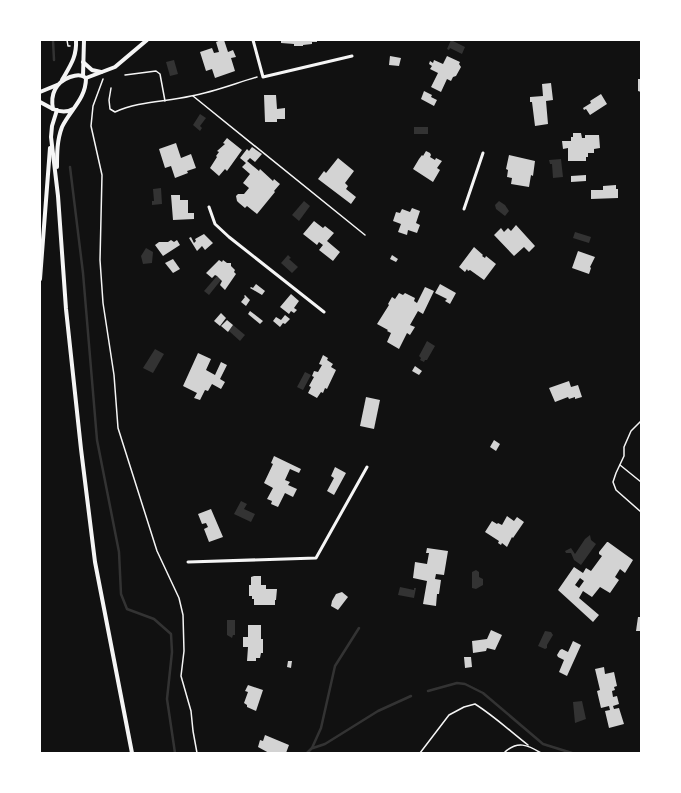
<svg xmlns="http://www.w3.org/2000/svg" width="681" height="793" viewBox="0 0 681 793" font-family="'Noto Sans',sans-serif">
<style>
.water{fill:#333}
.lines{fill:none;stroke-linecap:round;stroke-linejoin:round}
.stream{stroke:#333;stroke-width:2.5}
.building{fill:#d3d3d3;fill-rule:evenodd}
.path{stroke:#f5f5f5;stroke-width:1.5}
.service{stroke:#f5f5f5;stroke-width:3}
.minor{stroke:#f5f5f5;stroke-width:4}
</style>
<rect width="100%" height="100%" fill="#111"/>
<g class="water">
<polygon points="451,40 465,47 462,54 450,48 449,50 447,49"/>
<polygon points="174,60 178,74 170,76 166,62"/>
<polygon points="200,114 206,118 200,126 202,128 200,131 193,125"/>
<rect x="414" y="127" width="14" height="7"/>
<polygon points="561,159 563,177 553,178 552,164 550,164 549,160"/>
<polygon points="161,188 162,204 152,205 152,201 154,201 153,189"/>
<polygon points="304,201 310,206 299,221 292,215"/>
<polygon points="499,201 505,205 509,211 505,216 496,209 495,205"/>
<polygon points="575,232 591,237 589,243 573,238"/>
<polygon points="146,248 153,252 152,263 143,264 141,256"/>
<polygon points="288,255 291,258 289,259 298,267 292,273 281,263"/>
<polygon points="217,276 221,280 209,295 204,291"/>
<polygon points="233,325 245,335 240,341 229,331"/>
<polygon points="427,341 435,346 427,360 425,360 424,362 420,360 421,358 419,356"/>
<polygon points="155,349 164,354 153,373 143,368"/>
<polygon points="305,372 311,375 303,390 297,387"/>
<polygon points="241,501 247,504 244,509 255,514 251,522 234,514"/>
<polygon points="590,535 591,540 596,544 581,565 574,560 571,553 566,553 565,551 571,548 575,554 585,539"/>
<polygon points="476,570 479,572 479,577 483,579 483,585 476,589 472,588 472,572"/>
<polygon points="400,587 414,590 414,588 416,588 414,598 398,595"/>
<polygon points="227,620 235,620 235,635 233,635 232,638 227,635"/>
<polygon points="545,631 551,632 553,635 547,645 547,648 545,649 538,646"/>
<polygon points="582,701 586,719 575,723 573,702"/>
</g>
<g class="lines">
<g class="stream">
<polyline points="53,40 54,60"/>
<polyline points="70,167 83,273 97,440 119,552 121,594 127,609 154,619 171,634 172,652 167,699 175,753"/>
<polyline points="428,691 457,683 465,684 483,693 543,744 572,753"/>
<polyline points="313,748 325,744 378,711 411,696"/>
<polyline points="307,753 312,748 321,728 335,666 359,628"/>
</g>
</g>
<g class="building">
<polygon points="221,40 224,40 228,52 233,50 236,57 231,58 235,71 215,78 212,69 206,71 200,52 212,48 214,53 219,52 216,42"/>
<polygon points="281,40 317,40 317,42 312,42 312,44 303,45 303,46 294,46 294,44 281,43"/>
<polygon points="390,56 401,58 399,66 389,65"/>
<polygon points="447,56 460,62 459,64 461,67 456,76 453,77 451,81 447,79 441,92 431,87 438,73 430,69 432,66 429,64 430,61 433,63 434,60 443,64"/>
<polygon points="638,79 641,79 641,92 638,91"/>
<polygon points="551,83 553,100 546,101 548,124 535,126 532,102 530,102 530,97 543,96 542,84"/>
<polygon points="424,91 432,95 431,97 437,100 434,106 421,99"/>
<polygon points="601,94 607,104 590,115 586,109 584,110 583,108 591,103 590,101"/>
<polygon points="264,95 276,95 277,109 285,108 285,119 277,119 277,122 265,122"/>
<polygon points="573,133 581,133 582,138 585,138 585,135 599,135 600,148 594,149 594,153 588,153 588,157 586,157 586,161 568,161 568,148 563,149 562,141 571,141 571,137 573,137"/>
<polygon points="227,138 242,150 227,171 225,169 219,176 210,168 217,157 216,156 219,152 217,151 225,144 223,143"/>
<polygon points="176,143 181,158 191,154 196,168 187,171 188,173 175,178 171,166 165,168 159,149"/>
<polygon points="252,147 262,154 255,162 250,158 247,161 259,171 260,169 273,181 274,179 280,184 274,191 275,192 257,214 247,206 245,208 239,203 237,201 236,196 238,194 244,194 249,188 243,183 250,174 242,167 246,163 240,158 247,149 249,151"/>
<polygon points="426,151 430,153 431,155 430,157 435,160 436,158 442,161 437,168 440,170 433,182 413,169 419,159 422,155 423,156"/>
<polygon points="509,155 535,161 533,176 531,175 529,187 511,184 512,178 507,177 508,170 506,169"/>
<polygon points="338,158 354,171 345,183 348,186 346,189 356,197 351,204 318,179 324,171 326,173"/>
<polygon points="586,175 586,181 571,182 571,176"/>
<polygon points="616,185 616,189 618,189 618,198 591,199 591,190 603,190 603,186"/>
<polygon points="171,195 180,195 180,200 188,200 188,213 194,213 194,219 173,220"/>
<polygon points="412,208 420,211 416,223 420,225 417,233 408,230 407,235 398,232 401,224 393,221 396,212 400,213 402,209 410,212"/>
<polygon points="314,221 323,228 325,226 334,233 327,241 340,252 333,261 319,250 323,245 319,242 317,245 303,234"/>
<polygon points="516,225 535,246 529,252 524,247 514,256 494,235 501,228 504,232 508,228 511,231"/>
<polygon points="204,234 213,243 205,250 202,246 197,251 189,238 191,237 194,243 196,241 195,239"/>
<polygon points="171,240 174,242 177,240 180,245 163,256 155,245 159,242 168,242"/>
<polygon points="474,247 483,255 482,256 485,258 486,256 496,264 484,280 470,270 468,271 467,269 465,272 459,267"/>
<polygon points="578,251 595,257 590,267 591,268 589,274 572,268"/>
<polygon points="392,255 398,259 396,262 390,259"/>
<polygon points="173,259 180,269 173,273 165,263"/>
<polygon points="219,260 222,262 223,260 227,263 231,263 231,266 235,270 234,272 236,274 225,290 220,285 222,281 217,276 215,275 212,278 206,273"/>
<polygon points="256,284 265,291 262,295 250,288 251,287 253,288"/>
<polygon points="440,284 456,293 450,304 445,301 447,299 435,293"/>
<polygon points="425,287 434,291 423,314 418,311 410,325 415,327 410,335 407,333 399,349 387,342 391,333 387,331 388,330 377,324 389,305 388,304 392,297 395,299 399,293 403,295 405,293 415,298 414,301 417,303"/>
<polygon points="291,294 299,301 294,308 297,310 294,313 291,311 289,314 280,307"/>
<polygon points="245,295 250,300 246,306 241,302 245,297 244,296"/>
<polygon points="250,311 263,321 260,324 248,314"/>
<polygon points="221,313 226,318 220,326 214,321"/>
<polygon points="285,315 290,319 285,324 283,323 280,327 273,321 276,317 281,320"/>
<polygon points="227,320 233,325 228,332 221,326"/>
<polygon points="198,353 211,359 206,370 215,375 221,362 227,365 220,379 225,382 221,389 212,384 208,391 205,390 200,400 194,398 197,393 183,386"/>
<polygon points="323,355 328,358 327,360 333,364 331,367 336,370 327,389 325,388 323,393 321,392 317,398 308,393 311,387 309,386 314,377 312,376 314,371 318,372 322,365 319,364"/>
<polygon points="415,366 422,371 419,375 412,371"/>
<polygon points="569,381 571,387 578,385 582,397 575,399 575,397 569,399 568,397 555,402 549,388"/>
<polygon points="366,397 380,400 374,429 360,426"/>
<polygon points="494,440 500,444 496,451 490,447"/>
<polygon points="274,456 301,469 299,473 290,469 285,480 290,482 288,485 297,489 293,497 285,493 278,507 271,504 272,501 267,499 273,488 264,483 273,464 271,463"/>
<polygon points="335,467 346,473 334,495 327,491 334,478 331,476"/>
<polygon points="211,509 223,537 209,542 204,529 208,527 206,523 202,524 198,514"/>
<polygon points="507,516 514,521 517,517 524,522 513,538 512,537 507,547 502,543 501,545 498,543 499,541 485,532 492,521 497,524 498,523 502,525"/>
<path d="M607,542H608L633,560L625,573L620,569L615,577L619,580L610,593L600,587L592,597L583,591L579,598L599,615L593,622L558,590L574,567L583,573L586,568L591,571L602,556L599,554V552ZM580,578L584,581L579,588L575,585Z"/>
<polygon points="427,548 448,551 444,575 436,574 435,579 441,580 439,594 437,594 436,606 423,604 427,581 413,578 415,562 427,564 429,553 426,553"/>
<polygon points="254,576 261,576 261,585 266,585 266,589 277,589 276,600 275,600 275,605 254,605 254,599 252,599 252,596 249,596 249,585 251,585 251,577"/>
<polygon points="342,592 348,597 338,610 331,606 332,601 336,594"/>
<polygon points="638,617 641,617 641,631 636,631"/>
<polygon points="248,625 261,625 261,639 263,639 263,653 261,653 260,658 256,658 256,661 247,661 248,647 243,647 243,637 248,637"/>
<polygon points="491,630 502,635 495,650 487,648 486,651 473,653 472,641 487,639"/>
<polygon points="573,641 581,645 567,676 559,672 564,660 558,657 557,655 560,650 562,649 568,652"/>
<polygon points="464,657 471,657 472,667 465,668"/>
<polygon points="288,661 292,661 291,668 287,667"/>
<polygon points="604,667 605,674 614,672 617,686 614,687 615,690 612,691 613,697 617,696 619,704 613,706 614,709 619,708 624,724 609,728 605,711 610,710 609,706 601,708 597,691 600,690 595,669"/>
<polygon points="248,685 263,690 256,711 247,707 247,705 244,703 248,692 245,691"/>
<polygon points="265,735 289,745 286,753 269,753 258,747 260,740 263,741"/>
</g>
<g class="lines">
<g class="path">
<polyline points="67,40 68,46 70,46"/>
<polyline points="125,75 156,71 160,74 165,101"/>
<polyline points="103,79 93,106 91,126 102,175 100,260 103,303 114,375 118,428 157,551 179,598 183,615 184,651 181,676 191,711 193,731 197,753"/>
<path d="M111,88L109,100L110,109L115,112C139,101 166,102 191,96C214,92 236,83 257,77"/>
<polyline points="193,96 365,235"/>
<polyline points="641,421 631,431 624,447 624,456 616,473 613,482 616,490 641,512"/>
<polyline points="620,465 641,482"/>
<path d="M420,753L449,715L464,707L475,704C494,716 510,731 528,745"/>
<path d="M504,753C517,740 528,745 541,753"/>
</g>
<g class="service">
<polyline points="253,40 263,77 352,56"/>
<polyline points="209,207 215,224 229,237 324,312"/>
<polyline points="464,209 483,153"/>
<polyline points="188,562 316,558 367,467"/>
</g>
<g class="minor">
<polyline points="83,62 92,70 101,72"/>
<polyline points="83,76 84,40"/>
<polyline points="86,78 115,67 147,40"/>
<path d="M62,80C70,66 77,57 76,40"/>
<polyline points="40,92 57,85"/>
<polyline points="40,102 53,109"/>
<polyline points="57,110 52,126 51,137 58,196 66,309 81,449 95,562 132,753"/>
<path d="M57,167C57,154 57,140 62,127C70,110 86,99 86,78C81,74 76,75 70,77C56,82 50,94 53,109C60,112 66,113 73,109"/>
<polyline points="40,279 50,148"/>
</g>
</g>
<rect width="681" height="793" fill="none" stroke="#ffffff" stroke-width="82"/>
</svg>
